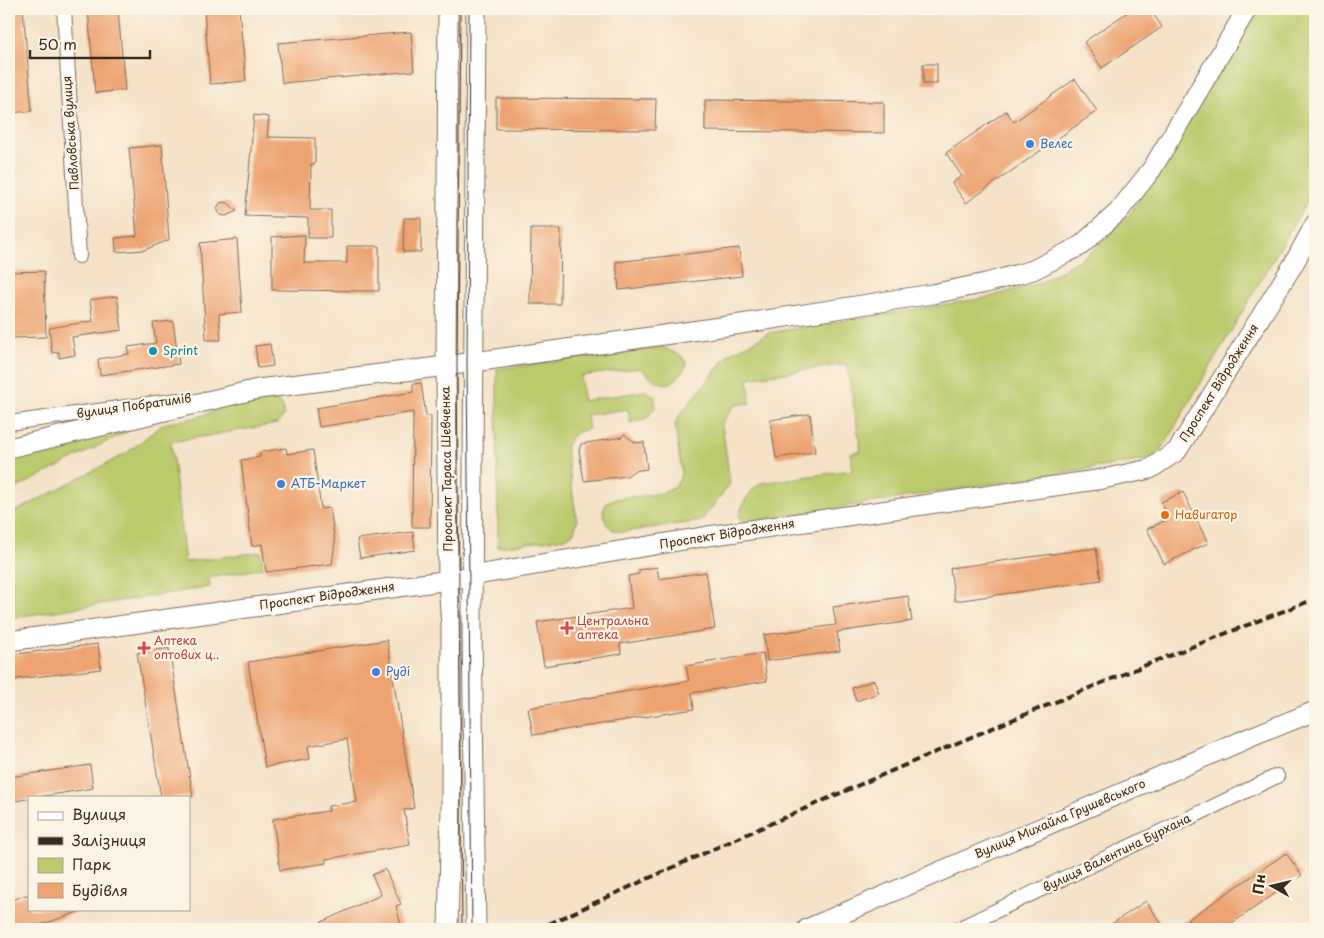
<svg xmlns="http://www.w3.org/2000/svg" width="1324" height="938" viewBox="0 0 1324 938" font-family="'Playpen Sans',sans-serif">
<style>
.green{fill:#bbca6c;stroke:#7b7a45}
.building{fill:#eda371}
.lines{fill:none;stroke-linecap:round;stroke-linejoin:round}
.street-casing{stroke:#7c6a59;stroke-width:16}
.secondary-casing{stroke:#7c6a59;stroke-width:21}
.street{stroke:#fff;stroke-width:14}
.secondary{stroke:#fff;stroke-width:19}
.tram{stroke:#3b2a1e;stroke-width:1}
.rail{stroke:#3b2a1e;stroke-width:4;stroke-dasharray:8 4;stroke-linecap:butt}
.shop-dot{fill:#3f7fe0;stroke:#fcf5e5;stroke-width:2}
.culture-dot{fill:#0f9aa8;stroke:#fcf5e5;stroke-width:2}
.food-dot{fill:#e8710a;stroke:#fcf5e5;stroke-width:2}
.health-dot{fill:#e0444e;stroke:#fcf5e5;stroke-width:2}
.labels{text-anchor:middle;stroke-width:4.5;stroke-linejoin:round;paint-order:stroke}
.street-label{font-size:12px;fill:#3b2a1e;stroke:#fcf5e5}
.shop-label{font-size:12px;fill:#366cbe;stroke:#fcf5e5;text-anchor:start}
.culture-label{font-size:12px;fill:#0d838f;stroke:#fcf5e5;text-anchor:start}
.food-label{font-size:12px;fill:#c56008;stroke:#fcf5e5;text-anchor:start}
.health-label{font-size:12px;fill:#be3a42;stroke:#fcf5e5;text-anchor:start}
</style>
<rect width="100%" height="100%" fill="#fcf5e5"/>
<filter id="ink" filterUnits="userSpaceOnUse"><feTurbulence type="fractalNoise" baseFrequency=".02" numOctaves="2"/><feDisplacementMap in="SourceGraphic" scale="10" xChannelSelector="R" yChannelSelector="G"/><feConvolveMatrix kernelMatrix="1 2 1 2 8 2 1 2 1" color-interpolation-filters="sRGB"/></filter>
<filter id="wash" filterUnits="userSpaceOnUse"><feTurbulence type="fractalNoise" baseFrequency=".0096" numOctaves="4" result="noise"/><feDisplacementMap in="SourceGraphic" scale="20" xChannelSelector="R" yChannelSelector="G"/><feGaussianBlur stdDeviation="1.12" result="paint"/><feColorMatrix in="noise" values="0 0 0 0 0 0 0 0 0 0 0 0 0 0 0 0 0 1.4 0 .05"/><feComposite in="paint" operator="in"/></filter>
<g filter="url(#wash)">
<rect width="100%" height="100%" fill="#f5e2c7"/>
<g class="green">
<path d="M1259,9H1315V188L1160,452L1145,460L746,522L739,517C741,505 751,488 761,483L852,470L850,453L861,451L847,364L748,378L750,403L735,405L722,423L730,484L701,521L622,532C609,531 604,523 603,511L607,502C629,491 683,504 681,469L675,424L680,415L730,353L750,344L768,333L985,298L1040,283L1089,254L1129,215Z"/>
<path d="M662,347L681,356L687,363C686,368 682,372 679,376C665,393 652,378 640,368L581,376L583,401L645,391L654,396L656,406L647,418L630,423L628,409L587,415L589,429C576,431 569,436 566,449L577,521L574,532L566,538L498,547L497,369Z"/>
<polygon points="274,400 282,405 284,415 277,424 171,442 185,562 261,552 263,568 209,578 210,587 9,618 9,515 127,453 163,424 199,417 236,402"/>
<polygon points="149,420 9,492 9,459"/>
</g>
<g id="blocks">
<g class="building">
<polygon points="9,9 23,9 32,111 9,113"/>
<polygon points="88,9 118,9 125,90 95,93"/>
<polygon points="204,9 239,9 246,81 210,84"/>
<polygon points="1132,9 1150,9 1162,27 1102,68 1084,42"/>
<polygon points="411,32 414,71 282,83 278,43"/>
<rect x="923" y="64" width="14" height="20"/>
<polygon points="1075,79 1097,111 966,203 952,183 962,176 946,153 1006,111 1014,122"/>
<polygon points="496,98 656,99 655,130 496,129"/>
<polygon points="705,100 884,102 884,133 705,131"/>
<polygon points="254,115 269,117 267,137 315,138 315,164 311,164 310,210 331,210 331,238 308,238 308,218 245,216"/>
<polygon points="162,145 169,240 144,250 116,252 115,238 137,236 129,148"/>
<polygon points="225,202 228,203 237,211 226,216 220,215 217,208 220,203"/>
<polygon points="404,218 421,218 421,252 403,252"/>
<polygon points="531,229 561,229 560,304 530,304"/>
<polygon points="305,235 304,263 347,263 347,246 379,246 379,291 272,290 272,237"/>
<polygon points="237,239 242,312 219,314 221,340 206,340 200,243"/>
<polygon points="739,248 742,276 619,290 616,262"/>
<polygon points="44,271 46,337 9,338 9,272"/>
<polygon points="117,296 122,330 72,337 75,355 59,358 59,352 52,353 49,328 93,321 90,300"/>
<polygon points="173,321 179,364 100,375 98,359 129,354 128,347 156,343 153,323"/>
<polygon points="270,344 273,366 258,368 255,346"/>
<polygon points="421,383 426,416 431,416 430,527 412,527 413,412 319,427 316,408 413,392 413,384"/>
<polygon points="810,414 815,452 776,458 770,420"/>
<polygon points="624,434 636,443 644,442 647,469 634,471 627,476 584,481 579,450 581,444 622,437"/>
<polygon points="286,448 287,454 313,450 321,509 330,508 335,542 332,564 266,572 262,544 252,546 241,460 260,457 260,452"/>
<polygon points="1183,492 1208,543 1164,564 1147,529 1169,519 1161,502"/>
<polygon points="413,532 415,550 360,558 357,539"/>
<polygon points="1096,548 1101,580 955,601 950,568"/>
<polygon points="657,567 659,579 706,572 715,629 620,644 621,654 544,666 537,622 632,608 628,576 639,574 639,570"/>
<polygon points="908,596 912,621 837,632 840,651 767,661 764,635 836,625 833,607"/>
<polygon points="387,640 414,808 404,810 410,845 326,859 326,863 280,870 273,819 329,811 328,806 357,802 347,739 308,746 310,759 265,767 248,662"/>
<polygon points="98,644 101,669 9,680 9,655"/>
<polygon points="169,648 193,797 161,797 137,653"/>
<polygon points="763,653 767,681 692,693 694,709 533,735 528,708 689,681 686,666"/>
<polygon points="874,680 879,693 856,701 852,688"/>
<polygon points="90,765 93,788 9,802 9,777"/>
<polygon points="1286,853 1302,875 1241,917 1223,929 1174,929"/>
<polygon points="385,869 401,904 396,906 402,929 306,929 381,895 372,875"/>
<polygon points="29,894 29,909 81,909 81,911 29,929 9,929 9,901"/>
<polygon points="1146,901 1165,929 1104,929"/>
</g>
</g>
</g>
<g filter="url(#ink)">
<use href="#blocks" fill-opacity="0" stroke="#7c6a59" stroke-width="1"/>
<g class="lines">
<defs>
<g id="street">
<polyline points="64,9 79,256"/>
<polyline points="9,423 178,400"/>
<polyline points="958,929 1277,776"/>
</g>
<g id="secondary">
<polyline points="448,9 446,366 448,580 451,626 451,809 448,929"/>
<polyline points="476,9 472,627 476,929"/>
<polyline points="9,448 258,389 446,366 741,324 932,294 986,283 1033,270 1080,246 1118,212 1152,169 1247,9"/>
<polyline points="9,641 435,582 708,536 1103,479 1150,469 1177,451 1293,265 1315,224"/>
<polyline points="807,929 1251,737 1315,711"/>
</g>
</defs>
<use href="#street" class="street-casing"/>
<use href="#secondary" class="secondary-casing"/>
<use href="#street" class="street"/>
<use href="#secondary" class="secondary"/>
<g class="tram">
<polyline points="460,9 457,364 462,929"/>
<polyline points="469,9 467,363 472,929"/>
</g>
<path class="rail" d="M538,929C793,811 1052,699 1315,599"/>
</g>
</g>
<g class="shop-dot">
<circle cx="1030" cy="144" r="5"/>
<circle cx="281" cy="484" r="5"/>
<circle cx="376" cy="672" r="5"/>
</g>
<circle class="culture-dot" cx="153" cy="351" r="5"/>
<circle class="food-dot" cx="1165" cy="515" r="5"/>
<g class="health-dot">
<path d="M564.5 620.5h5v5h5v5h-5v5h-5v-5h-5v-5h5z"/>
<path d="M141.5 640.5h5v5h5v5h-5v5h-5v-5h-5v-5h5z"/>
</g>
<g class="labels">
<g class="street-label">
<text transform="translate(71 133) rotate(-94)" y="4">Павловська вулиця</text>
<text transform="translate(1219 383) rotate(-58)" y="4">Проспект Відродження</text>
<text transform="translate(134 406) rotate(-8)" y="4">вулиця Побратимів</text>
<text transform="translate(447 469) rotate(-91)" y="4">Проспект Тараса Шевченка</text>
<text transform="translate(727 534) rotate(-9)" y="4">Проспект Відродження</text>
<text transform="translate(327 596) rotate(-8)" y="4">Проспект Відродження</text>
<text transform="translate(1060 819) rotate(-23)" y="4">Вулиця Михайла Грушевського</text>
<text transform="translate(1117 853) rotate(-26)" y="4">вулиця Валентина Бурхана</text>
</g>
<g class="shop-label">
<text x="1040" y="148">Велес</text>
<text x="291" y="488">АТБ-Маркет</text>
<text x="386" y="676">Рудi</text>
</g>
<g class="culture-label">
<text x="163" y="355">Sprint</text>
</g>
<g class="food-label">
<text x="1175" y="519">Навигатор</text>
</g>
<g class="health-label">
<text x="577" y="625">Центральна<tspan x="577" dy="14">аптека</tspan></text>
<text x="154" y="645">Аптека<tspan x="154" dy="14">оптових ц‥</tspan></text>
</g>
</g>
<rect width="1324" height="938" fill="none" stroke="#fcf5e5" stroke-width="30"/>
<rect x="28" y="796" width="162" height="115" fill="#fcf5e5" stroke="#afa495"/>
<rect x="38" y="812" width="25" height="8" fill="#ffffff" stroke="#afa495"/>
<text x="72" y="820" font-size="15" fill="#3b2a1e">Вулиця</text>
<rect x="38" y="837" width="25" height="8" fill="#3b2a1e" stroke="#afa495"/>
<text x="72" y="846" font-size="15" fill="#3b2a1e">Залізниця</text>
<rect x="38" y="858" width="25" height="15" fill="#bbca6c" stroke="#afa495"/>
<text x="72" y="870" font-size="15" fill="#3b2a1e">Парк</text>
<rect x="38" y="883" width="25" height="15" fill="#eda371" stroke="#afa495"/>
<text x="72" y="896" font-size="15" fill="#3b2a1e">Будівля</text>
<g transform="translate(1272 886) rotate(278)" stroke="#fcf5e5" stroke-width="4" paint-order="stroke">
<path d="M0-4L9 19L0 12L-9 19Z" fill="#3b2a1e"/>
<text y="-8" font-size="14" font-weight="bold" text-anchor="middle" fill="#3b2a1e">Пн</text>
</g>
<path d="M30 50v8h120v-8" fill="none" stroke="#3b2a1e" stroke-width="2.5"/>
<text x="38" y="50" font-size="15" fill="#3b2a1e" stroke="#fcf5e5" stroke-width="4" paint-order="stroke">50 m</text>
</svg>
